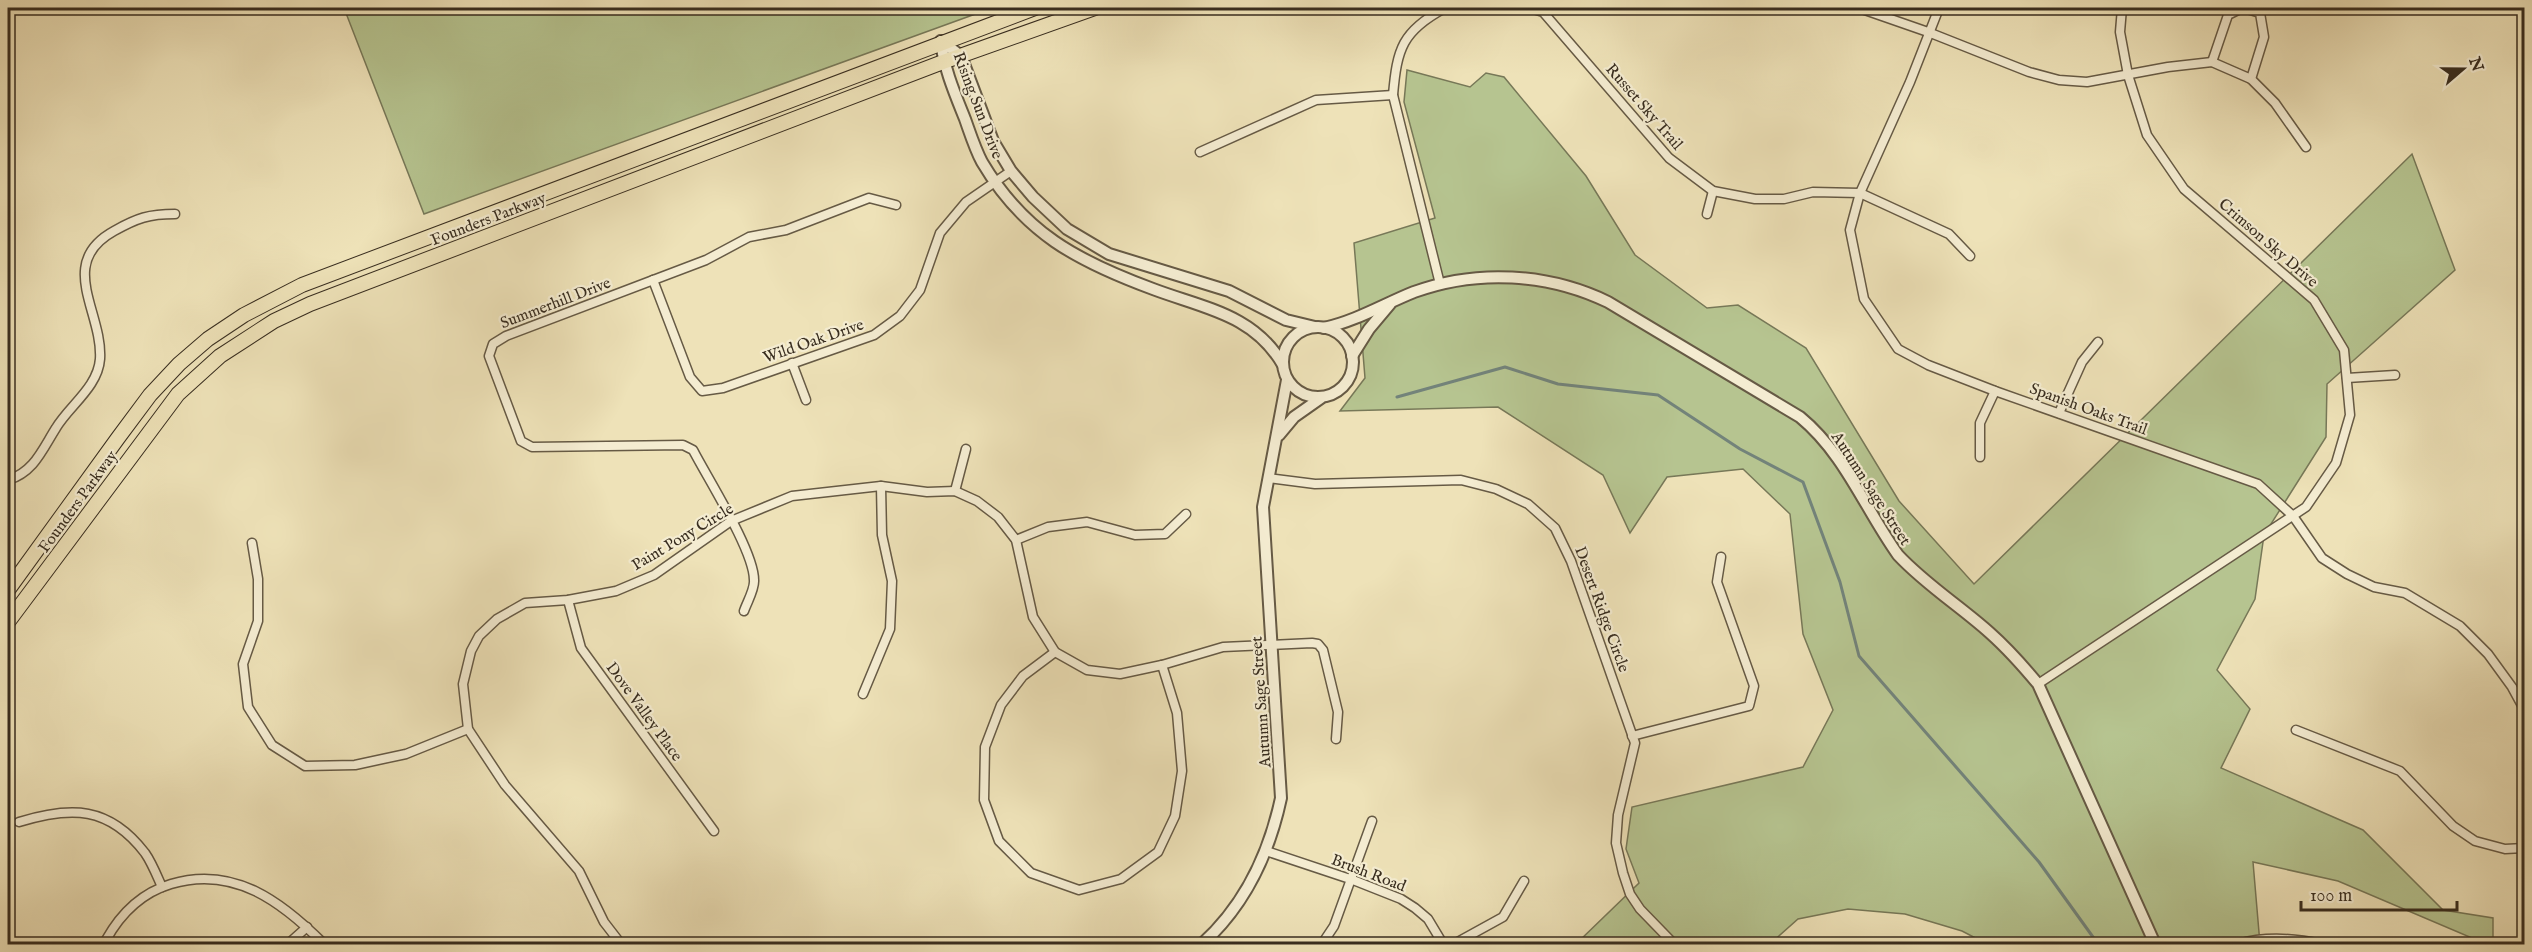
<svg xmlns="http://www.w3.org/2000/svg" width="2532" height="952" viewBox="0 0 2532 952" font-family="'IM FELL English',serif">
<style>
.green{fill:#b6c490;stroke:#777858;stroke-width:1.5}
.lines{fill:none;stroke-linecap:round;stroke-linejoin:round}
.stream{stroke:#73837a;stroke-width:3}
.minor-casing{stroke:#665a45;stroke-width:11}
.tertiary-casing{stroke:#665a45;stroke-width:14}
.trunk-casing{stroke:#382d1f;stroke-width:16}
.minor{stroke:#f4ecd1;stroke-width:8}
.tertiary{stroke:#f4ecd1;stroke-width:10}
.trunk{stroke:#eee2b8;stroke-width:14}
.labels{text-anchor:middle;stroke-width:4.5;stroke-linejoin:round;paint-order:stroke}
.street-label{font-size:16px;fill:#382d1f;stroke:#f4ecd1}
</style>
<rect width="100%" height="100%" fill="#eee2b8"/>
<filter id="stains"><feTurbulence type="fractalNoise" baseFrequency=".00333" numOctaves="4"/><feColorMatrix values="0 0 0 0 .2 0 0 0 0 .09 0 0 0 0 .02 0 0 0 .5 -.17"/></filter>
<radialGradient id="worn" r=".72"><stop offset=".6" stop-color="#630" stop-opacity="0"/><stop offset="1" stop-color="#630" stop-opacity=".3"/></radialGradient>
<g class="green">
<polygon points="344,8 992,8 424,214"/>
<polygon points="1407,70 1470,87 1486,73 1504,77 1586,176 1635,255 1707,308 1738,305 1806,348 1899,501 1974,584 2412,154 2455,270 2327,384 2326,437 2264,535 2255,599 2217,670 2250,709 2221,768 2363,830 2443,910 2493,918 2493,944 2486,944 2338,881 2253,862 2260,944 1987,944 1962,931 1905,914 1848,909 1798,919 1770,944 1576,944 1639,883 1626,849 1632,807 1803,767 1833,710 1803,634 1790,514 1743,469 1667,477 1630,533 1603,475 1498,407 1340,411 1365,378 1354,243 1435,218 1404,102"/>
</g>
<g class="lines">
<polyline class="stream" points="1397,397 1505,367 1558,384 1658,395 1740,449 1803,482 1840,582 1859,656 2039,862 2098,944"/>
<defs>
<g id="minor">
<polyline points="1530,8 1543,12 1669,158 1713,191 1755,199 1784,199 1813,192 1860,193 1949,234 1970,256"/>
<polyline points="1859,8 1928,32 2029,72 2059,80 2087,82 2168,67 2212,62 2251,79 2275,103 2306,147"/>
<polyline points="1939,8 1910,82 1860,193 1850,230 1864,299 1898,349 1928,365 1995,391 2258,484 2293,516 2322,558 2347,574 2374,587 2405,593 2460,626 2488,654 2512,687 2524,709"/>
<polyline points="2244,8 2260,13 2264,37 2251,79"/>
<polyline points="2212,62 2228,15 2242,8"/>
<polyline points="1200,152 1316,100 1393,95"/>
<polyline points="1707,214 1713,191"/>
<polyline points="653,280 690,377 702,391 723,388 874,335 900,316 920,290 940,233 966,202 1011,171"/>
<path d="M1440,284L1393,95C1397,49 1402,31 1445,8"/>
<polyline points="792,363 806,400"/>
<polyline points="2347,378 2395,375"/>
<polyline points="2059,413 2082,362 2098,342"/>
<polyline points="1980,457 1980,423 1995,391"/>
<polyline points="1268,478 1315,484 1461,480 1496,489 1528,504 1555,528 1571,561 1635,743 1618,815 1616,843 1623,873 1630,894 1640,909 1674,944"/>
<path d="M8,480C34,472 42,450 56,428C69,406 98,387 100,359C103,312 56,263 114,231C137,218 149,214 175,214"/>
<polyline points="955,491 966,449"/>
<polyline points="1016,540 1048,527 1087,522 1135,535 1165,534 1186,514"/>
<polyline points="252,543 258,579 258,621 243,664 248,707 272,745 305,766 355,765 406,754 468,729"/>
<polyline points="568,600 581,648 714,831"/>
<path d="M744,611C747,602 755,589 754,580C754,551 708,479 693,450L683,445L532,447L521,441L489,356L493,344L506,336L706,260L749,237L786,230L869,198L896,205"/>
<polyline points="1055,652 1023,676 1001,705 985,747 984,800 999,841 1031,873 1079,890 1121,879 1158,852 1175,816 1182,771 1177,713 1162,665"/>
<polyline points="2038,684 2306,507 2336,463 2350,415 2344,350 2314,300 2184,189 2147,135 2128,75 2120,32 2122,8"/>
<polyline points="863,694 890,629 892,581 882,535 881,486"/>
<polyline points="2296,730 2400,771 2453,826 2475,841 2505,849 2524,848"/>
<polyline points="1632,736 1749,706 1754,686 1717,582 1721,557"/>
<path d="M19,822C71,806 109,806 145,853C152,863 157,876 162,887"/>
<polyline points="1266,851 1353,880 1401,899 1415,908 1428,919 1443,944"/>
<path d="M106,940C121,913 141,893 171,884C234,865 282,902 324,944"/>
<polyline points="288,944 307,927"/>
<polyline points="621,944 604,922 579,871 505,785 468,729 463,684 471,651 479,636 497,619 525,603 568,600 616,591 654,575 731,521 792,496 881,486 927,492 955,491 977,501 998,517 1016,540 1033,617 1055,652 1087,670 1120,674 1162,665 1223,647 1312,643 1318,644 1323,650 1338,712 1336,739"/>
<polyline points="1322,944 1334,926 1372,821"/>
<polyline points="1454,944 1503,917 1524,881"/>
<path d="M2238,944C2265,936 2294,938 2322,944"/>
</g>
<g id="tertiary">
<path d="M941,41C944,69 955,94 965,119C970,133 975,149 982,162C1024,233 1077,261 1153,289C1203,308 1254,314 1283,365"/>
<polyline points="941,41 961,56 993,141 1011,171 1033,197 1067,229 1109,254 1229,291 1286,320 1315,327"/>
<circle cx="1318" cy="362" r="35"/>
<path d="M1324,328C1356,321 1384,304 1414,292C1477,269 1548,273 1608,302L1800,417C1845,454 1865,509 1898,555C1926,585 1960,606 1990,633C2008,649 2023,666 2038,684L2155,944"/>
<polyline points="1352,356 1369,329 1390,304"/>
<polyline points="1279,435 1294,417 1321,398"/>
<path d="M1202,944C1244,906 1269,854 1281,798L1263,507L1287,380"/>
</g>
<g id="trunk">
<polyline points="8,590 118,438 150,395 179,364 208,339 244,315 302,285 1035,8"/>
<polyline points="8,622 178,394 220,356 274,321 310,304 943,62 1095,8"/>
</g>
</defs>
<use href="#minor" class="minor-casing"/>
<use href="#tertiary" class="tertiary-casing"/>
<use href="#trunk" class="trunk-casing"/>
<use href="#minor" class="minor"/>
<use href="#tertiary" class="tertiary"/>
<use href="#trunk" class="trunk"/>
</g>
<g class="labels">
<g class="street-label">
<text transform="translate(979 105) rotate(69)" y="6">Rising Sun Drive</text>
<text transform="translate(1645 106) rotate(49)" y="6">Russet Sky Trail</text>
<text transform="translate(488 218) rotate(-21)" y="6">Founders Parkway</text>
<text transform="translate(2269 242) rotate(41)" y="6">Crimson Sky Drive</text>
<text transform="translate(555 302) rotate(-21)" y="6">Summerhill Drive</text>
<text transform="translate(813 340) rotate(-19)" y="6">Wild Oak Drive</text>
<text transform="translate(2089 408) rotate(20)" y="6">Spanish Oaks Trail</text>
<text transform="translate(1872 488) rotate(57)" y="6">Autumn Sage Street</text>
<text transform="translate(77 501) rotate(-54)" y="6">Founders Parkway</text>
<text transform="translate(682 536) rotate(-31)" y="6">Paint Pony Circle</text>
<text transform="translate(1603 609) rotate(70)" y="6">Desert Ridge Circle</text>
<text transform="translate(1260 702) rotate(-94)" y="6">Autumn Sage Street</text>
<text transform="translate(645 711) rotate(54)" y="6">Dove Valley Place</text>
<text transform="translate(1369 872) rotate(21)" y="6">Brush Road</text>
</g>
</g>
<rect width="2532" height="952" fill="none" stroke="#eee2b8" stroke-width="30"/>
<rect x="9" y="9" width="2514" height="934" fill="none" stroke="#382d1f" stroke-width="3"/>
<rect x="15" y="15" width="2502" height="922" fill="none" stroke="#382d1f" stroke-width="1.5"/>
<g transform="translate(2463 69) rotate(70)" stroke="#f4ecd1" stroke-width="4.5" paint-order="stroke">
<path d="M0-4.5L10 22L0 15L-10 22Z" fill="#382d1f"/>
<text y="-9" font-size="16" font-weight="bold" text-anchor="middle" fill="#382d1f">N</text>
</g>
<path d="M2301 901v9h156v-9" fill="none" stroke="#382d1f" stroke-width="3"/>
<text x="2310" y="901" font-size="18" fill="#382d1f" stroke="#f4ecd1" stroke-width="4.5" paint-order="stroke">100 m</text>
<rect width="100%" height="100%" filter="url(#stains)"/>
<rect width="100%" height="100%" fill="url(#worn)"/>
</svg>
